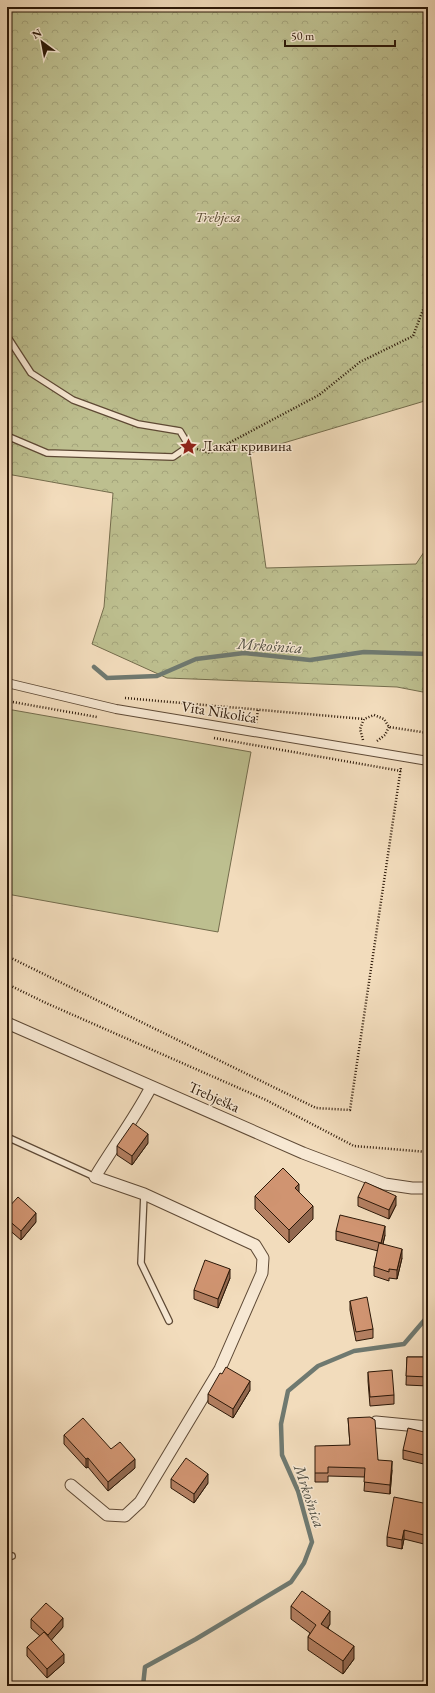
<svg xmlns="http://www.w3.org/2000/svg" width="435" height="1693" viewBox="0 0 435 1693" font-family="'EB Garamond',serif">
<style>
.forest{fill:url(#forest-crowns);stroke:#746c4c}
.garden{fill:#bdbf8f;stroke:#746c4c}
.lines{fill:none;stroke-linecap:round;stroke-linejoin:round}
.stream{stroke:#6f7970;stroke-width:4.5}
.service-casing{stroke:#5e4935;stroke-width:8}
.pedestrian-casing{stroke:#5e4935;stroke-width:10}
.minor-casing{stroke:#5e4935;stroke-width:13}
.path{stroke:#2c1808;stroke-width:2.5;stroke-dasharray:1 2;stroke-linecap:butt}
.service{stroke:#f7e8d3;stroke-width:5.5}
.pedestrian{stroke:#f7e8d3;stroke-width:8}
.minor{stroke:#f7e8d3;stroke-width:11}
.wall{fill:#b37f61;stroke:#2c1808}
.shaded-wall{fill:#92684f;stroke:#2c1808}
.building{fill:#d09471;stroke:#2c1808}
.labels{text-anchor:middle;stroke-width:3;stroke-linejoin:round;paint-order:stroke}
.park-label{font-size:15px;font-style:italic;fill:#584a30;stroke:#f7e8d3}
.poi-label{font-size:15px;fill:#2c1808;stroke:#f7e8d3;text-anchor:start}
.street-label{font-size:15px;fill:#2c1808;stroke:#f7e8d3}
.water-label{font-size:16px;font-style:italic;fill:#535145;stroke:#f7e8d3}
</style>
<defs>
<pattern id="forest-crowns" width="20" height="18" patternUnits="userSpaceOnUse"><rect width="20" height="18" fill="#bdbf8f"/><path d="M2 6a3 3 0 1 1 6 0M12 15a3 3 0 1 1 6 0" fill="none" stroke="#a3a37a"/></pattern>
</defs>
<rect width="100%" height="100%" fill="#f2dcbc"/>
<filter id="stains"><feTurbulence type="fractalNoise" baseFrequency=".005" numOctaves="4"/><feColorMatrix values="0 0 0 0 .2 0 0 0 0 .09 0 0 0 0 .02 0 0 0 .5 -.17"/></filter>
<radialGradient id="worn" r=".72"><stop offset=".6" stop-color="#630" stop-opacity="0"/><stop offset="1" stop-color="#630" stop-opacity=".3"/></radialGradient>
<polygon class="forest" points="7,7 428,7 428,400 250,453 266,568 416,564 428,546 428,693 397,687 167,678 92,644 104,607 113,493 7,474"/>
<polygon class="garden" points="7,709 251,752 218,932 7,894"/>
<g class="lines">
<g class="stream">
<polyline points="94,667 107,678 157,676 196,659 244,653 310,660 364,652 428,654"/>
<polyline points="428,1218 426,1228 428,1245"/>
<polyline points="143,1686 145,1667 196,1639 291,1582 304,1563 312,1542 298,1491 282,1455 281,1424 288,1391 318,1366 354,1351 404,1344 428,1316"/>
</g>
<defs>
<g id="service">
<polyline points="7,336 31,373 73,400 138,424 180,431 189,446 173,457 47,453 7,436"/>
<polyline points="7,1137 95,1177"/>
<polyline points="144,1194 141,1263 169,1321"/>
<polyline points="7,1557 12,1556"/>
</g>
<polyline id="pedestrian" points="7,683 116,709 428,761"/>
<g id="minor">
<polyline points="7,1023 303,1153 385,1184 412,1188 428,1188"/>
<polyline points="376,1422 428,1427"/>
<path d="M71,1485L107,1515L125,1516L140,1502L220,1369L262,1273L263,1258L255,1245L144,1194L95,1177C113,1147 135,1118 151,1087"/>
</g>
</defs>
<use href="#service" class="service-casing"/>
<use href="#pedestrian" class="pedestrian-casing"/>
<use href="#minor" class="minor-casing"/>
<g class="path">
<polyline points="197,449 210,453 319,395 360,362 413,336 428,297"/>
<polyline points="125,698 364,719"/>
<polyline points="7,701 97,717"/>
<polyline points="238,719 240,708"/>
<polyline points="256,723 258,710"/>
<polyline points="214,738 401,771"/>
<polyline points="363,740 360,729 364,719 374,715 384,719 389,727 428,733"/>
<polyline points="377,741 385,735 389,727"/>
<polyline points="7,920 11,905"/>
<polyline points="7,956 316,1108 350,1110 401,767"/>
<polyline points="7,984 46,1003 266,1100 354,1146 428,1152"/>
</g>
<use href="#service" class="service"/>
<use href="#pedestrian" class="pedestrian"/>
<use href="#minor" class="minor"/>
</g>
<g class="wall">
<polygon points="148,1143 132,1165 117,1155 117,1146"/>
<polygon points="255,1196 313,1219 289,1243 255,1209"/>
<polygon points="358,1197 396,1205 389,1219 358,1206"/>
<polygon points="7,1209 36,1222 21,1240 7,1228"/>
<polygon points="336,1231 385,1235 383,1244 402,1258 397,1279 389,1278 389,1281 374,1276 374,1267 378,1251 336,1240"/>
<polygon points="230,1278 218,1308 194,1299 194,1290"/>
<polygon points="350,1301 373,1329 373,1338 356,1341 350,1310"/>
<polygon points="407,1357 428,1357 428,1386 406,1385"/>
<polygon points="368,1372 394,1395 394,1404 370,1406 368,1381"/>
<polygon points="250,1390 233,1418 208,1403 208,1394"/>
<polygon points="348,1418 378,1460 392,1470 390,1494 364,1491 365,1477 328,1476 328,1482 315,1482 315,1473 350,1445"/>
<polygon points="428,1433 428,1465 403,1459 403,1450"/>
<polygon points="64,1435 111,1449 135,1468 108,1491 88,1467 86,1468 64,1444"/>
<polygon points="171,1479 208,1483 194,1503 171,1488"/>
<polygon points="428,1504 428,1545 404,1539 402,1549 387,1546 387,1537"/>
<polygon points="291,1606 330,1624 328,1628 354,1659 343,1674 308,1650 308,1637 310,1633 291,1619"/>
<polygon points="31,1619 63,1627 51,1640 64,1663 47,1678 27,1656 27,1647 40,1636 31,1628"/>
</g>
<g class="shaded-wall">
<polygon points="148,1134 148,1143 132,1165 132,1156"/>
<polygon points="299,1184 299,1197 295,1188"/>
<polygon points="396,1196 396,1205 389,1219 389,1210"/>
<polygon points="313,1206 313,1219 289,1243 289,1230"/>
<polygon points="36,1213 36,1222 21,1240 21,1231"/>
<polygon points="385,1226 385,1235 381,1252 381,1243"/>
<polygon points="402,1249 402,1258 397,1279 397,1270"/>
<polygon points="230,1269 230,1278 218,1308 218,1299"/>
<polygon points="250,1381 250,1390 233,1418 233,1409"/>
<polygon points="88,1458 88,1467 86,1468 86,1459"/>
<polygon points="135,1459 135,1468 108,1491 108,1482"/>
<polygon points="392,1461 392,1470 390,1494 390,1485"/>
<polygon points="208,1474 208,1483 194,1503 194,1494"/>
<polygon points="404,1530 404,1539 402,1549 402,1540"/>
<polygon points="330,1611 330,1624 321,1637 321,1624"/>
<polygon points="63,1618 63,1627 48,1644 48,1635"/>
<polygon points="354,1646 354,1659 343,1674 343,1661"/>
<polygon points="64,1654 64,1663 47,1678 47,1669"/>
</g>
<g class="building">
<polygon points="133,1123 148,1134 132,1156 117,1146"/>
<polygon points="283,1168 299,1184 295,1188 313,1206 289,1230 255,1196"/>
<polygon points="365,1182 396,1196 389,1210 358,1197"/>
<polygon points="18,1197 36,1213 21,1231 7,1219 7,1209"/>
<polygon points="340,1215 385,1226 381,1243 336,1231"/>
<polygon points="379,1243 402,1249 397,1270 389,1269 389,1272 374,1267"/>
<polygon points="205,1260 230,1269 218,1299 194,1290"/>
<polygon points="367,1297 373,1329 356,1332 350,1301"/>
<polygon points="407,1357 428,1357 428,1377 406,1376"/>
<polygon points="226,1367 250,1381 233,1409 208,1394 220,1373 222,1374"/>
<polygon points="392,1370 394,1395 370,1397 368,1372"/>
<polygon points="370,1417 375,1420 378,1460 392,1461 390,1485 364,1482 365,1468 328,1467 328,1473 315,1473 315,1446 350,1445 348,1418"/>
<polygon points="83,1418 111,1449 120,1442 135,1459 108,1482 88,1458 86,1459 64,1435"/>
<polygon points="408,1428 428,1433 428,1456 403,1450"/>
<polygon points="186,1458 208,1474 194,1494 171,1479"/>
<polygon points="394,1497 428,1504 428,1536 404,1530 402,1540 387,1537"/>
<polygon points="302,1591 330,1611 321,1624 354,1646 343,1661 308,1637 316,1625 291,1606"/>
<polygon points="46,1603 63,1618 48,1635 31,1619"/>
<polygon points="44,1632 64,1654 47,1669 27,1647"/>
</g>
<defs>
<symbol id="sight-bare" viewBox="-9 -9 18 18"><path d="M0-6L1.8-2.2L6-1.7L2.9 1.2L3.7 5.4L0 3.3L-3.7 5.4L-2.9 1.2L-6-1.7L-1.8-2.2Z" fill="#8f2418" stroke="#f7e8d3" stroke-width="2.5" paint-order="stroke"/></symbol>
</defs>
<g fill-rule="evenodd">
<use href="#sight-bare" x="176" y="434" width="25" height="25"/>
</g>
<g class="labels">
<g class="park-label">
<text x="218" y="222">Trebjesa</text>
</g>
<g class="poi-label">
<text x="202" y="451">Лакат кривина</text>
</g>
<g class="street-label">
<text transform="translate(219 712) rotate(9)" y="5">Vita Nikolića</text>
<text transform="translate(214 1097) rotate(24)" y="5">Trebješka</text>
</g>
<g class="water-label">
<text transform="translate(270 645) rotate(4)" y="6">Mrkošnica</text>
<text transform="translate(310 1496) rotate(71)" y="6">Mrkošnica</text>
</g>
</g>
<rect width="435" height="1693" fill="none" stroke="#f2dcbc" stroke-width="24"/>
<rect x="8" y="8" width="419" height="1677" fill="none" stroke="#2c1808" stroke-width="2"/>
<rect x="12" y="12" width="411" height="1669" fill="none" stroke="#2c1808"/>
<g transform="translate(42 42) rotate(328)" stroke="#f7e8d3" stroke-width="3" paint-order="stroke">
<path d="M0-3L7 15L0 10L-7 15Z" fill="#2c1808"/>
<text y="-6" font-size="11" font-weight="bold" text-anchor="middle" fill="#2c1808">N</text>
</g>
<path d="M285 40v6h110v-6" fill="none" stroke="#2c1808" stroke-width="2"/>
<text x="291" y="40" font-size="12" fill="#2c1808" stroke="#f7e8d3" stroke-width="3" paint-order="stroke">50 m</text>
<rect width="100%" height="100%" filter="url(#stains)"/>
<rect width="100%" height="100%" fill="url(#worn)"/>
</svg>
